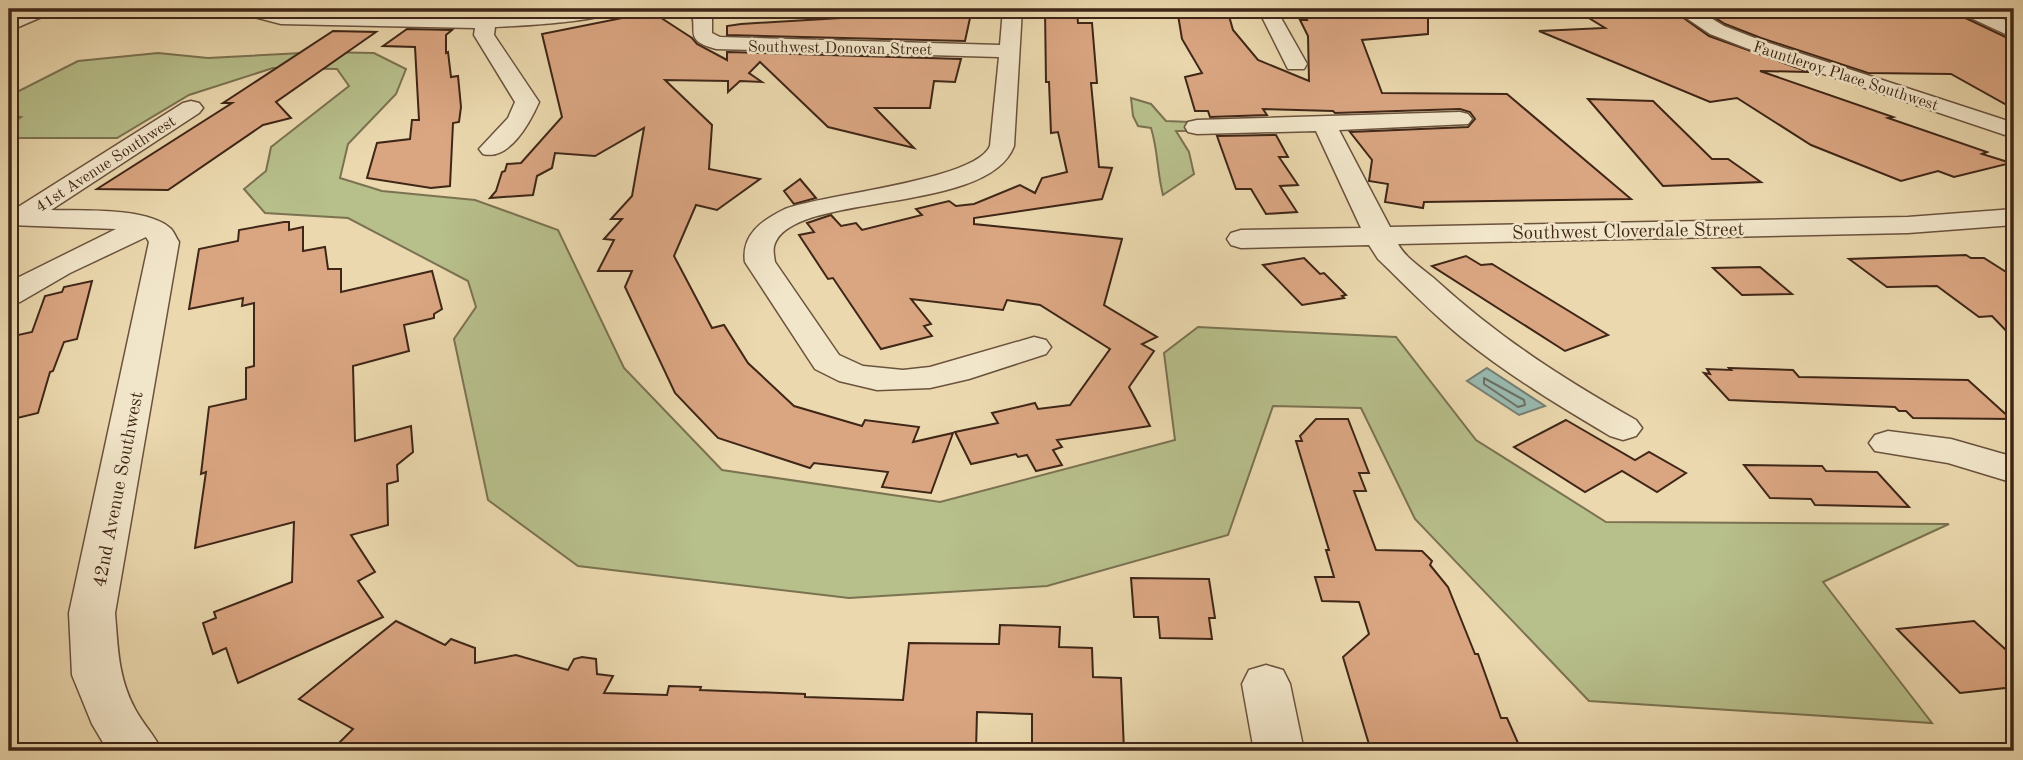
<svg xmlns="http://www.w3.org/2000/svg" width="2023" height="760" viewBox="0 0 2023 760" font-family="'Old Standard TT',serif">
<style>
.green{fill:#b7bf8b;stroke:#7b7251;stroke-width:2}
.water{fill:#99b9b0;stroke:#757e73;stroke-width:2}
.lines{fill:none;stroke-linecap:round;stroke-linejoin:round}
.shore{stroke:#6c7064;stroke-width:2}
.building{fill:#daa682;stroke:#3f2617;stroke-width:2}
.street-casing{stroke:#6a523d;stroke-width:3}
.street{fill:#f2e6ca;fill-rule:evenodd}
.labels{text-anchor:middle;stroke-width:5;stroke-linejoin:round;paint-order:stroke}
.far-street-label{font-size:16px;fill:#3f2617;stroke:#f2e6ca}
.street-label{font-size:19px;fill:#3f2617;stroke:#f2e6ca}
</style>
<rect width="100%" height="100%" fill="#ebd8ae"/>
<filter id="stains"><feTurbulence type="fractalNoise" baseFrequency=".00286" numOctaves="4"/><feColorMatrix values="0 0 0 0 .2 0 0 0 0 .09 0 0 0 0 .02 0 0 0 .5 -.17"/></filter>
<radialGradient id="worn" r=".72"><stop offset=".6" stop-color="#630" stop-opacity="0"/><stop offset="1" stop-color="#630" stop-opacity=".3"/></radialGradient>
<g class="green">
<polygon points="321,52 374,53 406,69 396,94 348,144 340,178 382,191 475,200 558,230 624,368 722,470 940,502 1175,440 1164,353 1198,327 1396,337 1476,440 1606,522 1949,524 1823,582 1932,723 1589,701 1415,519 1361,408 1273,406 1228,535 1047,586 849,598 578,566 488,500 454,339 476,307 468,281 348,218 265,213 244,189 266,171 271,147 349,86 337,69 273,68 189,95 117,138 9,138 9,125 21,117 9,115 9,91 19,91 78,61 158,53 208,58"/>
<path d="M1131,98L1151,104L1166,121L1190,122L1195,131H1176L1189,152L1194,174L1163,195C1157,172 1158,150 1151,128L1138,126L1133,116Z"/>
</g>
<polygon class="water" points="1487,368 1545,406 1519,415 1467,381"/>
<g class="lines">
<polygon class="shore" points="1484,378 1524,400 1525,405 1518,407 1484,384"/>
</g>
<g class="building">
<polygon points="907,9 972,9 965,41 727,35 727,26 741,24 841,18"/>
<polygon points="1045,9 1074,9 1077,10 1078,23 1092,23 1097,83 1091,83 1099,167 1112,168 1102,199 974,218 974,224 1122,239 1104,305 1157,337 1142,344 1154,351 1129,387 1150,426 1057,440 1062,447 1053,450 1062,465 1036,471 1027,455 1018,457 1016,454 971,464 955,432 998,423 992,413 1035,403 1038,409 1070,405 1110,349 1040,305 1007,300 1003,310 911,299 931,324 924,326 932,336 881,349 833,278 828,279 799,235 814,232 807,223 831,215 841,226 856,223 862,230 922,215 916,209 949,201 956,206 974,204 1020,185 1035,193 1042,178 1067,172 1058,132 1051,133 1049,82 1046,82"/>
<polygon points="1177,9 1227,9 1233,30 1258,60 1309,81 1308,36 1300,20 1307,20 1304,14 1428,16 1428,34 1362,40 1382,93 1507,94 1631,199 1424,202 1423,208 1385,202 1388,184 1369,181 1372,160 1350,132 1468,127 1475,119 1470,112 1460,109 1335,113 1333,111 1263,109 1267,115 1210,117 1208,111 1195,111 1185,77 1202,73 1182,39"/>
<polygon points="1603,9 1671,9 1709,36 1809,72 1760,71 1893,117 1888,118 1987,152 1982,154 2011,163 1954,177 1938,171 1901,181 1811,145 1737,98 1710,102 1539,31 1605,28 1584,15 1589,15 1584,12 1606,11"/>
<polygon points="1701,9 1954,9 1959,15 2014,41 2014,53 2009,53 2014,56 2014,109 1951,74 1868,73 1761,38 1725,24"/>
<polygon points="652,12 692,38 697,44 727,60 727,52 961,59 955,82 934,81 930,108 875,108 914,148 828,127 760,62 749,73 762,82 740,81 728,92 728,81 665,80 712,125 709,169 760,179 717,210 696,205 674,256 712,328 724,325 748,363 794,406 862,426 865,420 919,427 913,442 953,433 931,493 882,487 888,472 814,463 810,468 718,438 675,393 625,287 632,271 598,271 614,240 604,239 622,219 611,219 632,196 644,128 595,156 555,153 552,168 537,176 533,195 490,198 496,191 502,172 505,171 507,164 521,163 562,117 542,34"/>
<polygon points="407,29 452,30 446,35 446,53 448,52 451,77 458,76 461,107 459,122 453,123 450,186 431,188 367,178 377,143 410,139 412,120 419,120 415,47 383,46"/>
<polygon points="333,31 376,32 276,102 291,118 263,125 168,190 97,189 232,103 223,103"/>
<polygon points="1588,99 1653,101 1712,159 1728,159 1761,182 1663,186"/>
<polygon points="1276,135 1288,157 1279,157 1298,185 1280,186 1297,212 1266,214 1251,189 1236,189 1217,136"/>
<polygon points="800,179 816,198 794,204 784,191"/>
<polygon points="284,222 289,222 289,230 303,227 303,251 325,247 328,269 341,269 341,292 432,271 442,309 434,314 434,318 404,325 409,351 353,366 355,441 411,426 413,452 397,465 398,481 387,484 388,525 351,535 375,572 358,581 383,617 238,683 226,648 213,654 203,623 216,618 214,612 292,582 294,522 195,548 206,472 201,474 209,407 246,399 246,368 254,366 254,303 242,306 243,298 189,309 199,249 238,241 239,230"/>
<polygon points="1966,255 1971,258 1984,258 2014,277 2014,339 1992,316 1979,317 1937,286 1887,287 1849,259"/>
<polygon points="1466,256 1481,265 1492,264 1608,335 1565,351 1432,266"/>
<polygon points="1304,258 1320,274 1324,273 1346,295 1342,296 1344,298 1302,305 1263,265"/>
<polygon points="1760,267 1792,294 1742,295 1713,268"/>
<polygon points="92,281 77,339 64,342 53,371 50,372 38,413 9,420 9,337 32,332 45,296 62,292 64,287"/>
<polygon points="1729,368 1793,370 1799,377 1968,380 2011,419 1913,418 1906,411 1899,411 1895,407 1729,400 1704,373 1710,374 1707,369 1731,370"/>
<polygon points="1316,419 1348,419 1369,473 1359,473 1366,491 1354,491 1376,550 1422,551 1432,561 1430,565 1448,587 1475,654 1478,654 1501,718 1507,718 1518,743 1502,743 1505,751 1371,751 1343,657 1369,634 1359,602 1322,601 1315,577 1334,577 1326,550 1329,550 1296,441 1302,441 1300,436"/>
<polygon points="1566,420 1635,460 1649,452 1686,473 1657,492 1622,471 1585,492 1514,447"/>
<polygon points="1744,465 1822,466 1826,471 1877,472 1909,507 1815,505 1811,499 1770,498"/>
<polygon points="1131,578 1209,579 1215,618 1209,618 1212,639 1160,638 1158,617 1134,617"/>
<polygon points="396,621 445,645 451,639 475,648 475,663 516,655 568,670 574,659 582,657 596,659 597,674 613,676 604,693 667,695 669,686 701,687 700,690 805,694 805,697 903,700 909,643 999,644 1000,625 1060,627 1059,647 1092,648 1093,677 1121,678 1124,751 1032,751 1032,714 977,712 976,751 331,751 353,729 299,699"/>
<polygon points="1974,621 2014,657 2014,687 1960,693 1897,629"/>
</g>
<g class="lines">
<defs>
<g id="street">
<polygon points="29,9 54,9 51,13 9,31 9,18"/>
<path d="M250,9L281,12L445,16L618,9C607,22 515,26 495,27L494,35L539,102C530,123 509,161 483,154L479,149L508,118L515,102L474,35L475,28L281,24L250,16L247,12Z"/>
<path d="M690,9H709L712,13V33L720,37L1000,45L1003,9H1022L1014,146C989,214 802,192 776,241C772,248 774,255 775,262L839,355L863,366L903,370L930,367L1034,337L1046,340L1051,347L1046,354L969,379L930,388L877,390L839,381L815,369L745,262C741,235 762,220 785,209C824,194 975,181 990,146L999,57L716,49C681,40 700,30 690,9Z"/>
<polygon points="1258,9 1276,9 1307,64 1304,69 1288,69"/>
<polygon points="1673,9 1696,9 1724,26 1760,40 2014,123 2014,138 1746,48 1710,34"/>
<polygon points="1957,9 1982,9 2014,24 2014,38 1960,13"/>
<path d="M191,101L199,103L203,108L199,113L51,210C81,211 147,207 170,228C174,231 176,238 179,242L115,613C118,649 118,677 135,709C143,724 155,736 162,751H108L92,724L72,675L69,613L149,242L146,237L70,273L20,302L9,304V282L116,229L9,225V209H15L183,103Z"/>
<path d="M1460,112L1468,114L1472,119L1468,124L1339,130L1390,227L1908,217L2014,209V225L1908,233L1398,244C1406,259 1425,270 1437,281C1501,339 1562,378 1636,420L1642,428L1636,436L1623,440L1610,436C1558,405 1508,375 1461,337C1432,313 1405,285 1378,259L1369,245L1241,248L1231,245L1227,239L1231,233L1241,230L1361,228L1316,131L1197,134L1188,132L1185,127L1188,122L1197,120Z"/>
<polygon points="1888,431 1951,439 2014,457 2014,483 1948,463 1875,451 1869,443 1875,435"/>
<polygon points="1266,665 1283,670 1290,684 1304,751 1254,751 1242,684 1249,670"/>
</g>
</defs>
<use href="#street" class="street-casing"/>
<use href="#street" class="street"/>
</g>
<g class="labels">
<g class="far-street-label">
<text transform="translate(840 47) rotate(1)" y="6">Southwest Donovan Street</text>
<text transform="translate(1846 75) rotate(18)" y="6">Fauntleroy Place Southwest</text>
<text transform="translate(105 163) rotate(-33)" y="6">41st Avenue Southwest</text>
</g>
<g class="street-label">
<text transform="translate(1628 230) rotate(-1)" y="7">Southwest Cloverdale Street</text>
<text transform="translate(117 489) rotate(-79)" y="7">42nd Avenue Southwest</text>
</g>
</g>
<rect width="2023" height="760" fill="none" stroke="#ebd8ae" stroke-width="35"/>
<rect x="10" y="10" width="2002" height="739" fill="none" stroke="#3f2617" stroke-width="3.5"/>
<rect x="18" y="18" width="1988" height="725" fill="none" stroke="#3f2617" stroke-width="2"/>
<rect width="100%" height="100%" filter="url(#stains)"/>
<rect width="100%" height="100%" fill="url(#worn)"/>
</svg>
